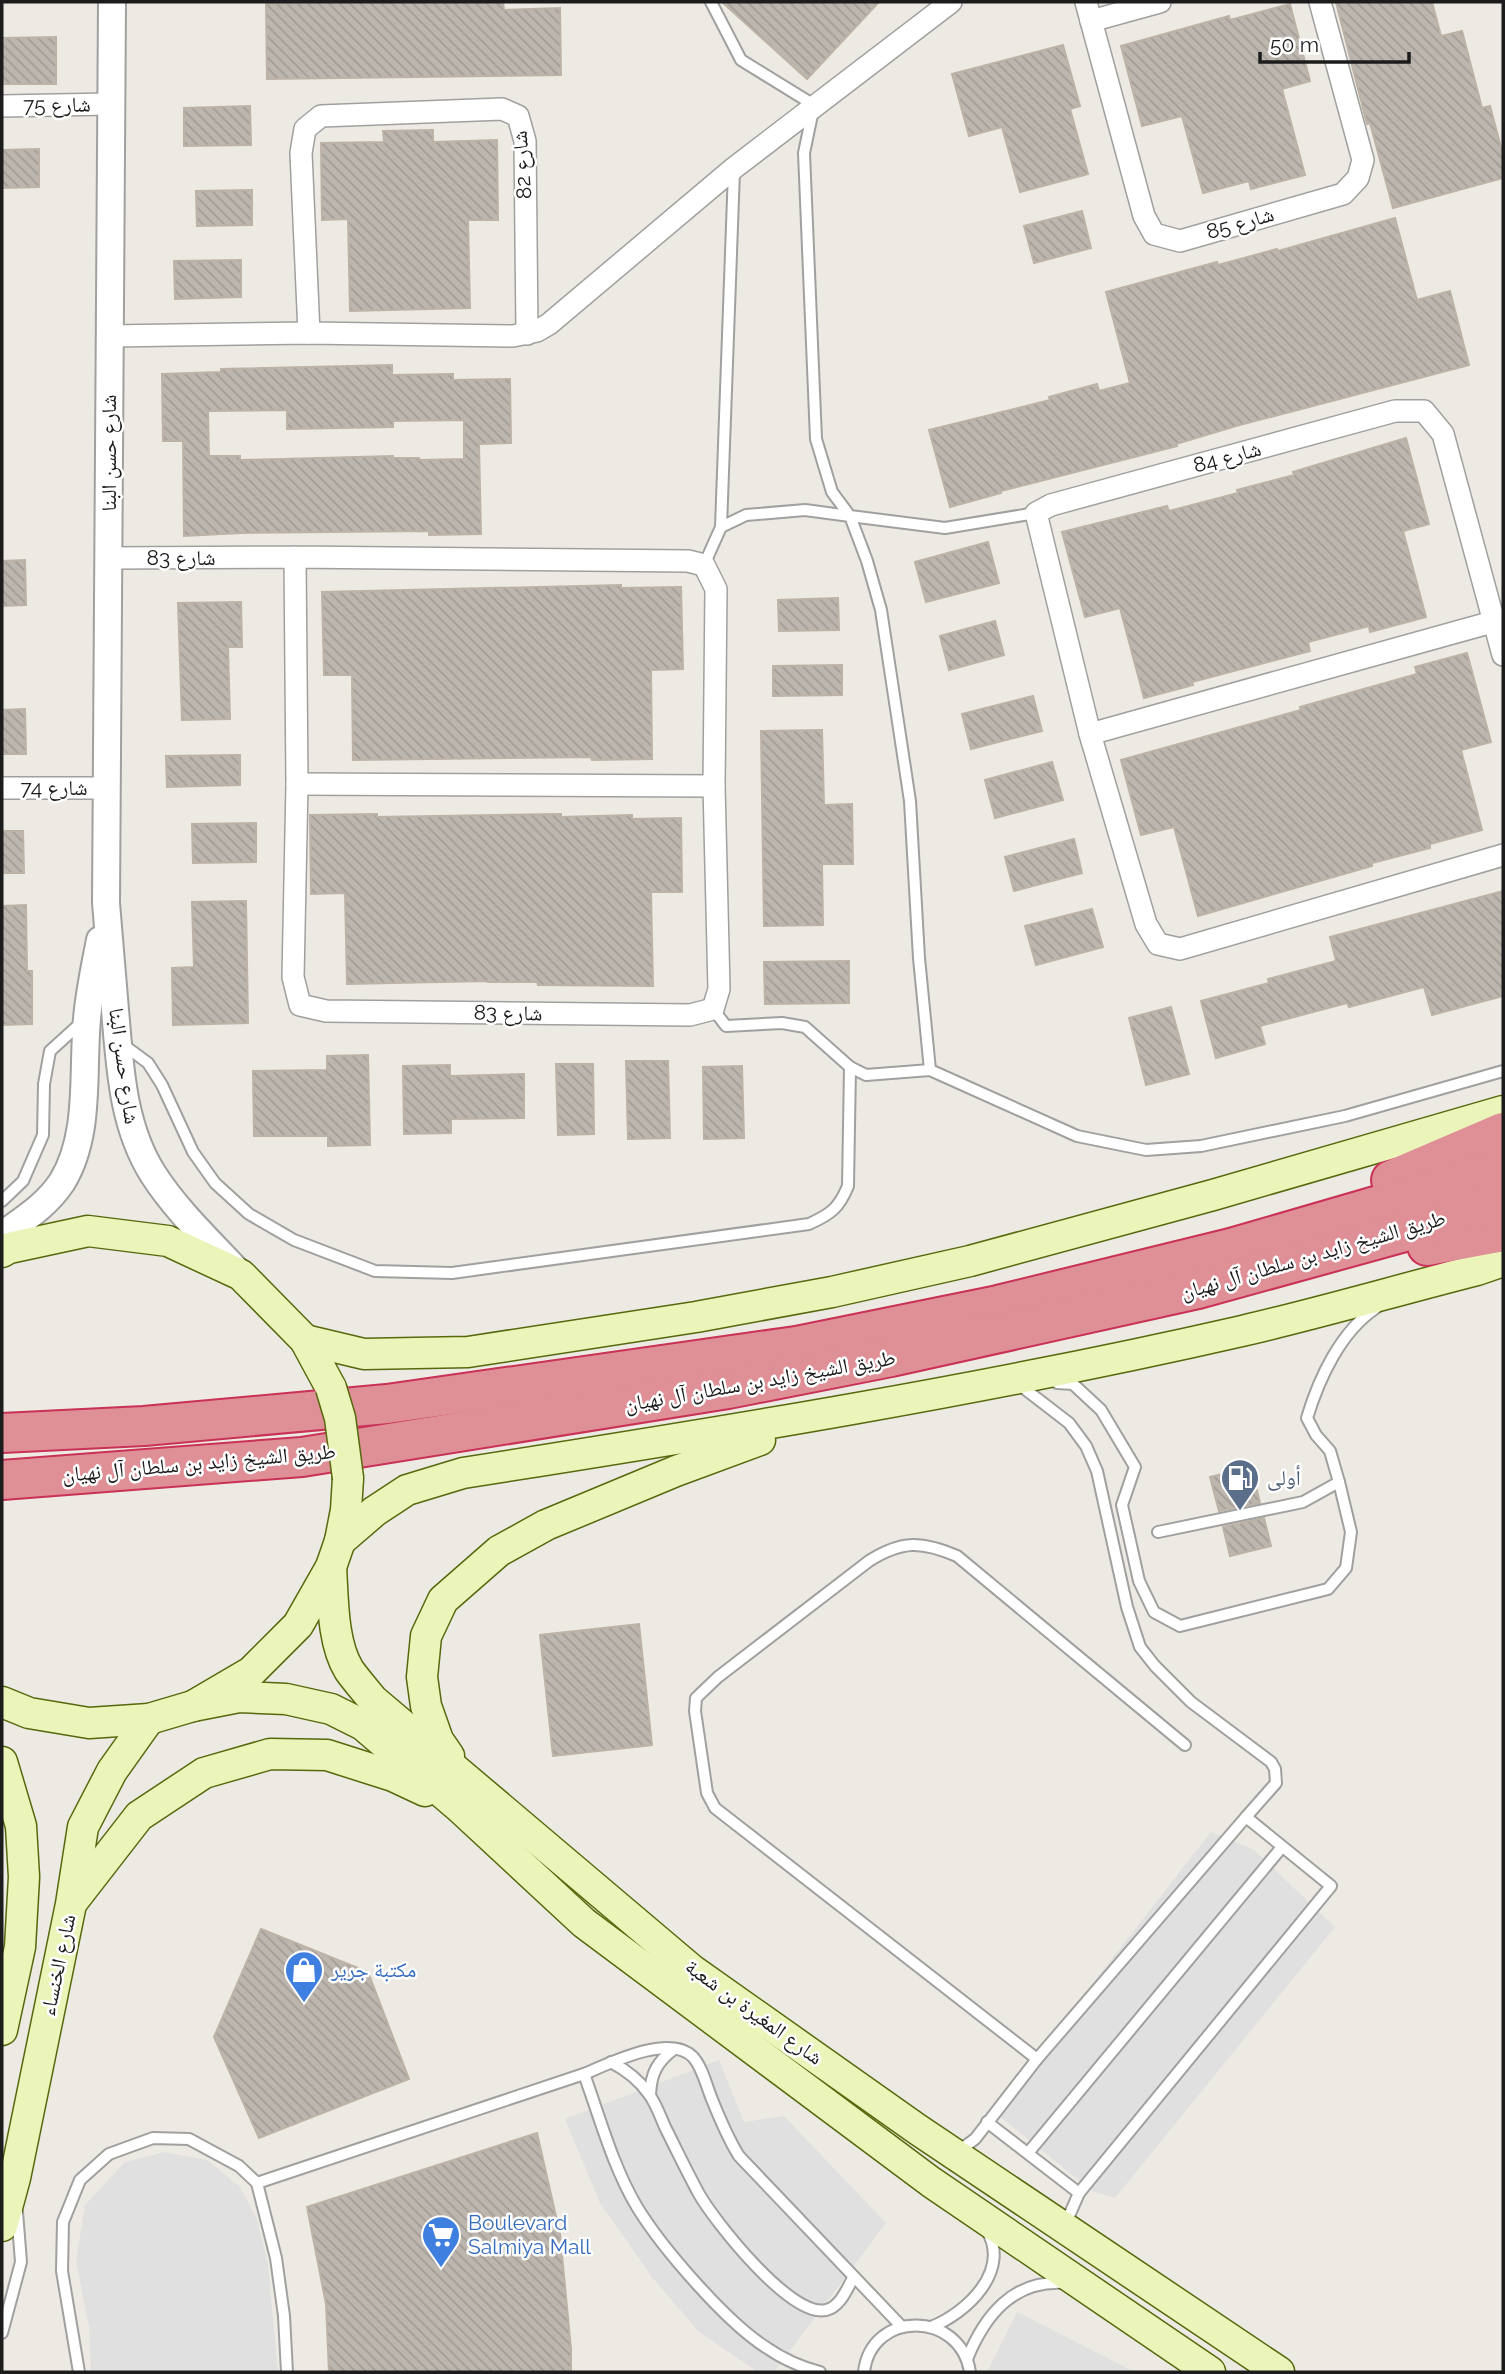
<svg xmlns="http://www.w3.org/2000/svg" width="1505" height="2374" viewBox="0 0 1505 2374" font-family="Raleway,'Noto Naskh Arabic',sans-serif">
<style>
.parking{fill:#e0e0e0}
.building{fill:url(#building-back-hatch);stroke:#bdb2a6;stroke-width:2;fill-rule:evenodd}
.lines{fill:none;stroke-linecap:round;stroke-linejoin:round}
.service-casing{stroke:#a0a0a0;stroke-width:14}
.minor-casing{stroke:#a0a0a0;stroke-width:24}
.tertiary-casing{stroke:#a0a0a0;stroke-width:30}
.secondary-casing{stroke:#56690d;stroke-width:33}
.motorway-casing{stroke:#c93156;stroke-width:42}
.service{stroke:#fff;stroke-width:10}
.minor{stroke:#fff;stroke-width:21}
.tertiary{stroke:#fff;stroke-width:26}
.secondary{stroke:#ebf4b9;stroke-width:30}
.motorway{stroke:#df8f96;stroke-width:38}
.secondary-bridge-casing{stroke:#56690d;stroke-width:33;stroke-linecap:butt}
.secondary-bridge{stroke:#ebf4b9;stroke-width:30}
.labels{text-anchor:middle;stroke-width:5;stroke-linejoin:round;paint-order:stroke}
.street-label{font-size:21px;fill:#1c1c1c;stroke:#fff}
.service-label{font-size:21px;fill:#4e5e75;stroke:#fff;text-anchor:start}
.shop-label{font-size:21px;fill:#366cbe;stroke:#fff;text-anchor:start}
</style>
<defs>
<pattern id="building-back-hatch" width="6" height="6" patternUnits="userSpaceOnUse" patternTransform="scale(1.75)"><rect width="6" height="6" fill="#bdb6af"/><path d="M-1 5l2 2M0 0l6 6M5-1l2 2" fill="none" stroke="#a29c96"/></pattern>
</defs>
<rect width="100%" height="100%" fill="#eceae2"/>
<g class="parking">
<polygon points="1211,1832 1254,1850 1335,1927 1115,2198 1092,2191 993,2111"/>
<polygon points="719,2060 744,2122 784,2116 886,2223 774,2372 758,2372 699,2332 652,2277 600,2203 565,2119"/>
<polygon points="164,2152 207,2160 240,2187 257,2219 268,2265 278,2372 91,2372 89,2327 76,2261 85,2205 125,2162"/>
<polygon points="1017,2312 1135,2372 987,2372"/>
</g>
<g class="building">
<polygon points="328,2 503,2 504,10 560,8 561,75 267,79 266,4"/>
<polygon points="722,2 879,2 807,79"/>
<polygon points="1336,2 1432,2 1441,36 1462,31 1482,108 1490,106 1503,155 1503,178 1393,208 1370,123 1367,124"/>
<polygon points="1290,4 1310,81 1282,89 1305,175 1251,189 1249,181 1203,193 1182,116 1142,126 1121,46 1229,16 1230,20"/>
<polygon points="56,37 56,84 2,84 2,38"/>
<polygon points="1063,45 1080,106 1070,109 1088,174 1020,192 1002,127 969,136 952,74"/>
<polygon points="250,106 251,145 184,146 184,108"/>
<polygon points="433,130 433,142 497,140 498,220 468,220 470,308 350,311 348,219 322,220 321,143 384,142 383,131"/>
<polygon points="39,149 39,187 2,188 2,150"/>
<polygon points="252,190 252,225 197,226 196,191"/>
<polygon points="1082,211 1091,248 1034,263 1024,226"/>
<polygon points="1395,218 1417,300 1450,291 1469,365 1236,426 1176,444 1177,446 1001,491 1001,493 950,507 929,430 1050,400 1049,397 1097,384 1099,391 1130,383 1106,292 1217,262 1218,265 1277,249 1278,251"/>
<polygon points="241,260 241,297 175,299 174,261"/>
<path d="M392,365V375L453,374V380L510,379L511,443L479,444L481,534L429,535V531L242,533L184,536L183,441H163L162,374L221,372V369ZM287,410V429L393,427V421L464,420V459L419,460V458H393V456L240,460V456H209L208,411Z"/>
<polygon points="1406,438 1429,524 1403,531 1426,617 1370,632 1369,626 1308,642 1310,651 1192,682 1193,685 1144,698 1120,608 1085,617 1062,532 1167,506 1169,511 1238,493 1237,490 1294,475 1293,472"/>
<polygon points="988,542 999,583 926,602 915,562"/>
<polygon points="25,560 26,605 2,606 2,561"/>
<polygon points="621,585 621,588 681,587 683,669 651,670 652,759 592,760 591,757 353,760 352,675 324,675 322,592"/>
<polygon points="838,598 839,630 779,631 778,600"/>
<polygon points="241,602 242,647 228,647 230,719 182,720 178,603"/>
<polygon points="995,621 1004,655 949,670 940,636"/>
<polygon points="1467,653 1491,742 1461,750 1482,830 1430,844 1430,848 1372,863 1372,866 1198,916 1174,827 1141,835 1121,760 1301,710 1300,707 1417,674 1415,667"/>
<polygon points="842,665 842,695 773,696 773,666"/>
<polygon points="1033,696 1042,731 971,749 962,714"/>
<polygon points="25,709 26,754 2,754 2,710"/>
<polygon points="822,730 824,805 852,804 853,864 822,864 823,925 764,926 761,731"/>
<polygon points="240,755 240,785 167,787 166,756"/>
<polygon points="1052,762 1063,800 995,818 985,780"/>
<polygon points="377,814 377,817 561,814 561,817 632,815 632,819 681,818 682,892 651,892 653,986 538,985 537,982 488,982 488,981 347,984 345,893 311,894 310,815"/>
<polygon points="256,823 256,862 193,863 192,824"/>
<polygon points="2,831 23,831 24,873 2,873"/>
<polygon points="1074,839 1082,873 1014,891 1005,857"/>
<polygon points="1503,891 1503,996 1432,1015 1424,987 1349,1007 1347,1003 1260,1026 1265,1044 1216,1058 1201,1001 1269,983 1268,979 1336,961 1330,937"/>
<polygon points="246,901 248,1023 173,1025 172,968 194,967 192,902"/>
<polygon points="26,905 27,971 32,971 32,1024 2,1025 2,906"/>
<polygon points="1092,909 1103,947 1036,965 1025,926"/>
<polygon points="849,961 849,1003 765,1004 764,962"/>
<polygon points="1171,1007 1189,1074 1146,1085 1129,1018"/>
<polygon points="368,1055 370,1145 328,1146 328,1136 254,1136 253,1071 327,1070 327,1056"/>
<polygon points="626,1061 668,1061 670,1138 628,1139"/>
<polygon points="556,1064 593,1064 594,1134 558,1135"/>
<polygon points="450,1065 450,1076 524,1074 524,1118 451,1119 451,1133 404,1134 403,1066"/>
<polygon points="742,1066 744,1138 704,1139 703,1067"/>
<polygon points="1251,1467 1260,1503 1219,1511 1210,1477"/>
<polygon points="1264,1518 1271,1546 1230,1556 1223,1527"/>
<polygon points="639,1624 652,1745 553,1756 540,1635"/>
<polygon points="261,1929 368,1972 409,2079 259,2138 214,2037"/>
<polygon points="537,2133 560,2234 571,2349 571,2372 329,2372 326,2304 307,2207"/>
</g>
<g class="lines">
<defs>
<g id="service">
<polyline points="711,2 741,60 814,105 804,153 816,439 832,492 850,516 945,528 1036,513"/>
<polyline points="721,527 734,171"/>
<polyline points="704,565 721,527 746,515 805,510 850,516 867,561 881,610 910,801 919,958 930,1070"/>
<polyline points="713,1009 726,1026 782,1023 805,1027 850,1067 866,1075 930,1070 1077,1136 1146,1150 1201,1146 1345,1116 1503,1071"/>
<path d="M121,1043L148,1063L162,1085L193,1152L215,1183L249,1214L294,1240L375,1271L452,1273L809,1224C831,1214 839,1208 848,1186L850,1067"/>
<polyline points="2,1201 23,1181 43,1135 44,1084 50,1051 82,1022"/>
<polyline points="1017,1383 1069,1423 1086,1446 1097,1471 1127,1607 1140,1647 1155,1666 1191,1702 1271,1762 1275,1769 1276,1783 1246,1817"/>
<path d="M1057,1383L1073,1384L1101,1410L1135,1467L1122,1505L1139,1581L1154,1612L1180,1626L1328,1589L1346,1568L1351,1532L1339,1482L1330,1451L1316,1435L1307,1418C1319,1378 1341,1331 1376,1308"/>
<polyline points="1158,1532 1303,1502 1339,1482"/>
<path d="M1037,2059L715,1808L707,1793L695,1711L696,1698L718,1677L869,1561C902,1540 922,1541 957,1556L1185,1745"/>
<path d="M611,2062C626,2070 639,2080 648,2093C656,2103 660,2116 665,2127C676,2149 687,2172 699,2194C715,2222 792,2319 826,2310C840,2307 847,2289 853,2278"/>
<path d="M584,2074C600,2118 613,2167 637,2207C662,2248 727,2323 767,2348C783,2359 801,2367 820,2372"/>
<path d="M650,2095C651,2073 657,2062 674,2049"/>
<polyline points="987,2122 1079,2193"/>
<polyline points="955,2150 964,2147 975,2139 1037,2059 1246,1817 1331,1886 1079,2193 1069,2216 1070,2228"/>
<polyline points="1028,2153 1282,1847"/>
<path d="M257,2183L584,2074C610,2063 670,2033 693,2057C702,2067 706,2084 711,2097C719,2117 727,2137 739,2156L902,2327"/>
<path d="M931,2327C967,2313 1012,2270 986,2229"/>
<polyline points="2,2333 21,2262 17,2212"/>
<path d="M967,2359C985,2315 1013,2280 1064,2283"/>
<polyline points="79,2372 62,2271 63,2222 80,2180 109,2154 153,2138 189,2139 239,2166 257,2183 276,2258 284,2316 287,2372"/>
<path d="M864,2372C871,2310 960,2310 970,2372"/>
</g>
<g id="minor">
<polyline points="1086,2 1144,216 1154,234 1180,241 1343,194 1358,178 1363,160 1320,2"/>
<polyline points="1091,21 1160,2"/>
<polyline points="2,106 111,104"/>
<polyline points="309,333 301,153 305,129 321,116 502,109 518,116 525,141 527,334"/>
<polyline points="110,336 309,333 513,336 537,331 549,324 734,168 951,2"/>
<polyline points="108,558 295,557 688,561 704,565 716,589 714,786 719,989 713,1009 690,1015 326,1011 300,1005 293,977 297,784 295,557"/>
<polyline points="1503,655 1443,434 1424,411 1395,411 1051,505 1036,513 1090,734 1146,924 1158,944 1180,949 1503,855"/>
<polyline points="1090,734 1503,619"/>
<polyline points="297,784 714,786"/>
<polyline points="2,788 106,788"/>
</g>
<g id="tertiary">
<path d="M112,2L106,903C109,939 112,974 115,1010C120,1066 122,1125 153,1174C176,1210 208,1240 237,1271"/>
<path d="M2,1235C24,1219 46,1206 62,1182C91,1135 82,1072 87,1019C89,993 95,966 100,940"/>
</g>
<g id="secondary">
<polyline points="2,1252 9,1248 88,1231 168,1241 241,1275 305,1340 331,1388"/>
<polyline points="305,1340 364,1354 468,1352 696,1317 832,1292 970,1261 1213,1195 1503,1111"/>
<path d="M340,1541L375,1511L407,1490L463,1473C724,1432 984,1390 1242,1331C1320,1313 1398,1290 1477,1270L1503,1261"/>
<path d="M331,1567C333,1597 332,1643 349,1670C356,1680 365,1690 373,1700L692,1970L917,2129L1279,2372"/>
<polyline points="2,1702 29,1713 89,1723 149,1719 193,1706 251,1672 298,1625 331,1567 340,1541 346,1510 348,1478"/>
<polyline points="193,1706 239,1697 286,1699 331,1709 363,1725 459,1807 584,1923 931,2182 1210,2372"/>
<polyline points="449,1756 438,1740 426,1706 422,1677 426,1636 443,1600 499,1551 546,1525 676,1471 760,1440"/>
<polyline points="2,1762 21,1826 24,1877 20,1947 2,2030"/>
<polyline points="73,1901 139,1816 204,1773 270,1754 327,1755 393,1776 425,1791"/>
<polyline points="2,2226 15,2178 71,1904 83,1827 112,1771 149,1719"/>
</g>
<g id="motorway">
<polyline points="1391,1180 1503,1132"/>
<polyline points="1427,1246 1503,1232"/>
<polyline points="2,1433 144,1426 387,1404 796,1346 998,1305 1231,1248 1503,1169"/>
<polyline points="2,1480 302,1457 728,1389 891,1357 1198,1289 1401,1233 1503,1200"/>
</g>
</defs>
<use href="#service" class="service-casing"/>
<use href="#minor" class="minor-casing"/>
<use href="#tertiary" class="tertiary-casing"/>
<use href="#secondary" class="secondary-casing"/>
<use href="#motorway" class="motorway-casing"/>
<use href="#service" class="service"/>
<use href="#minor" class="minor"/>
<use href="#tertiary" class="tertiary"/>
<use href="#secondary" class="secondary"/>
<use href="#motorway" class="motorway"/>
<defs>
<polyline id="secondary-bridge" points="331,1388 340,1418 348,1478"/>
</defs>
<use href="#secondary-bridge" class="secondary-bridge-casing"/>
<use href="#secondary-bridge" class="secondary-bridge"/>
</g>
<defs>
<symbol id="fuel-pin" viewBox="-11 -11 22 30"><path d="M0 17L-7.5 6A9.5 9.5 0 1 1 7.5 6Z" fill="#5c6f8a" stroke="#fff"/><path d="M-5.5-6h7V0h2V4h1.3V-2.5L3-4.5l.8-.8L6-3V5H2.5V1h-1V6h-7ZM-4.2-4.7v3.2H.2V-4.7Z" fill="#fff"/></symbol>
<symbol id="shop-pin" viewBox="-11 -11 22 30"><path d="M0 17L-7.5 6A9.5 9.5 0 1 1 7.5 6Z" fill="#3f7fe0" stroke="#fff"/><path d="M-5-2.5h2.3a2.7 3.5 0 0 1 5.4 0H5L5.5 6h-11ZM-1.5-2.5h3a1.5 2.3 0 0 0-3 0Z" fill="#fff"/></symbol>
<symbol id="supermarket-pin" viewBox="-11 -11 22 30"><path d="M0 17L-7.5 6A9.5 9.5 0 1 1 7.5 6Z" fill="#3f7fe0" stroke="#fff"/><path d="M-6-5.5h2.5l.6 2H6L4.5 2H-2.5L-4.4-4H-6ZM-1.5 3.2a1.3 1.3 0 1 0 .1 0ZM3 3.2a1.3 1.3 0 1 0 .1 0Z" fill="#fff"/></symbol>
</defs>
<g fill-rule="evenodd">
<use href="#fuel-pin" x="1218" y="1456" width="44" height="60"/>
<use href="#shop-pin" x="282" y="1948" width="44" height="60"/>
<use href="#supermarket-pin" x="419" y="2213" width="44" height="60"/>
</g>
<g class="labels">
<g class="street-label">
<text transform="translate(57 105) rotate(-1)" y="7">شارع 75</text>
<text transform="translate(522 165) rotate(-94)" y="7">شارع 82</text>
<text transform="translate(1240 223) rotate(-16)" y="7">شارع 85</text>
<text transform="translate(109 453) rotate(-90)" y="7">شارع حسن البنا</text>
<text transform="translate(1227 457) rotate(-15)" y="7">شارع 84</text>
<text x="181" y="565">شارع 83</text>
<text x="54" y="795">شارع 74</text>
<text transform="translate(508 1013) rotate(1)" y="7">شارع 83</text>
<text transform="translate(124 1066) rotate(82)" y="7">شارع حسن البنا</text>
<text transform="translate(1313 1255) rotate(-16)" y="7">طريق الشيخ زايد بن سلطان آل نهيان</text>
<text transform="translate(760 1381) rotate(-10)" y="7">طريق الشيخ زايد بن سلطان آل نهيان</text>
<text transform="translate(199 1463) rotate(-5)" y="7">طريق الشيخ زايد بن سلطان آل نهيان</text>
<text transform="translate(58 1965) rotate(-78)" y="7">شارع الخنساء</text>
<text transform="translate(754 2012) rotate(36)" y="7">شارع المغيرة بن شعبة</text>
</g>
<g class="service-label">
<text x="1267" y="1485">أولى</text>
</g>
<g class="shop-label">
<text x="331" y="1977">مكتبة جرير</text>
<text x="468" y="2230">Boulevard<tspan x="468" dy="24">Salmiya Mall</tspan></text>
</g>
</g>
<rect width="1505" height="2374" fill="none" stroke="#1c1c1c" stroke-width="7"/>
<path d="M1260 52v10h149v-10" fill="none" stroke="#1c1c1c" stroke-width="3.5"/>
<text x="1270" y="52" font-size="21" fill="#1c1c1c" stroke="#ffffff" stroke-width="5" paint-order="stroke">50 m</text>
</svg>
